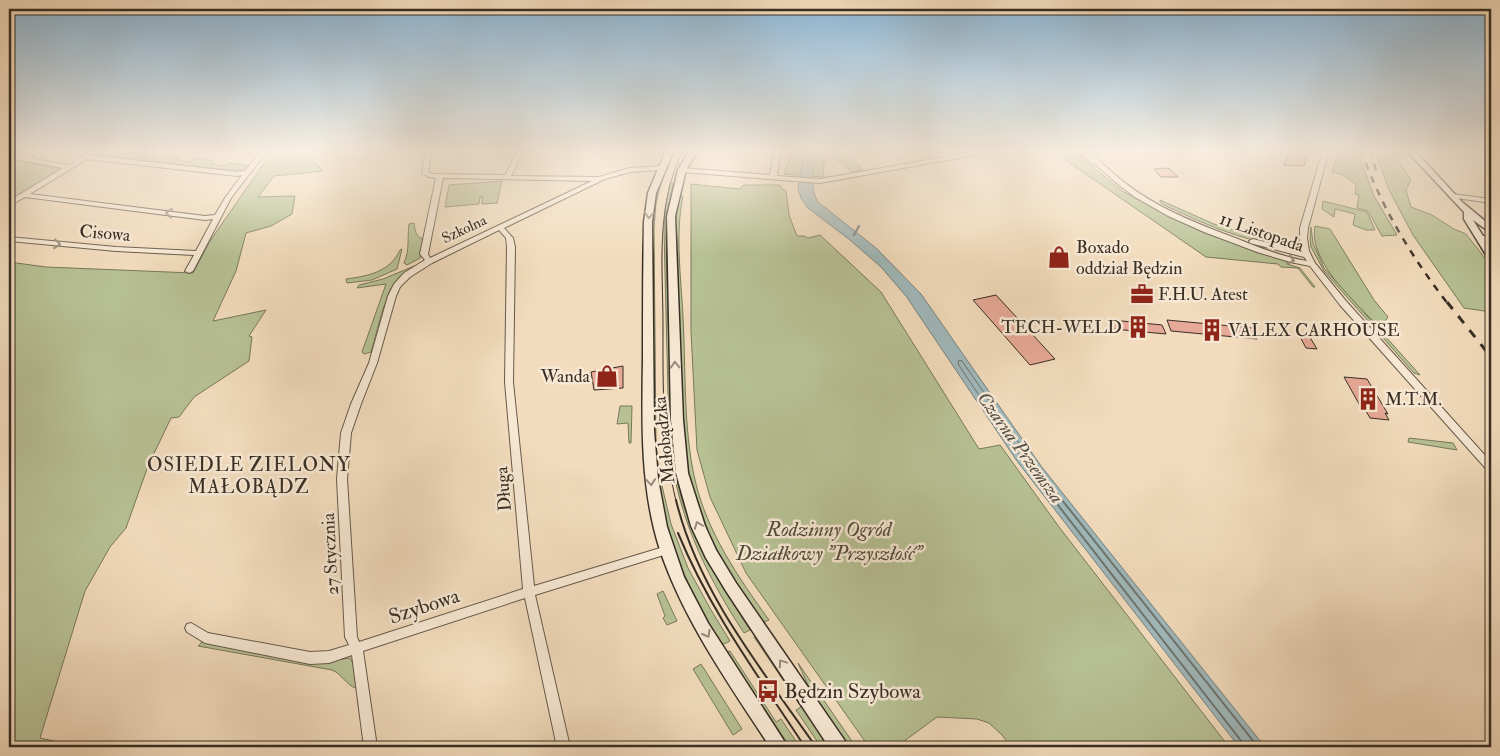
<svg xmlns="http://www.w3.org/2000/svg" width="1500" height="756" viewBox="0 0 1500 756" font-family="'IM FELL Double Pica',serif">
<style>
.green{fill:#b7c194;stroke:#78785c}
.water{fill:#a0b9bc;stroke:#76817f}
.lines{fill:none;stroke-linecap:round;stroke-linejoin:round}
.shore-far1{stroke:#6c7470;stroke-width:1}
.shore{stroke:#6c7470;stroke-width:2}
.stream{stroke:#76817f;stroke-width:2.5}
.building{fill:#e7a997;stroke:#382e24}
.street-casing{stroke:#665a4a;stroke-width:2}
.secondary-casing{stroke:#382e24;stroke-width:3}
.street{fill:#f7e8d4;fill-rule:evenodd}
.secondary{fill:#f7e8d4;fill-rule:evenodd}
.tram-far1{stroke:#382e24;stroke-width:1}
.tram{stroke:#382e24;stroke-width:2}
.rail-far1{stroke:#382e24;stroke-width:2.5;stroke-dasharray:7 7;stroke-linecap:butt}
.rail{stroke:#382e24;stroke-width:3;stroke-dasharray:9 9;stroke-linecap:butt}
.oneway{stroke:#988b7c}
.labels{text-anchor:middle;stroke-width:5;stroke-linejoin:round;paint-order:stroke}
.far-street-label{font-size:15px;fill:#382e24;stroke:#f7e8d4}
.street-label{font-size:18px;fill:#382e24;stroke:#f7e8d4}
.poi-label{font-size:18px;fill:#382e24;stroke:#f7e8d4;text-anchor:start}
.water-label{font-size:19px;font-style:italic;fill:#52514a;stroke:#f7e8d4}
.neighbourhood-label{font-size:19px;letter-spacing:1px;fill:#382e24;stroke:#f7e8d4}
.near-park-label{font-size:21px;font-style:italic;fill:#514b3a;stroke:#f7e8d4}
.near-street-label{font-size:21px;fill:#382e24;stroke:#f7e8d4}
.near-poi-label{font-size:21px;fill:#382e24;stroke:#f7e8d4;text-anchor:start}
</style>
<rect width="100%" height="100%" fill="#f2dcbd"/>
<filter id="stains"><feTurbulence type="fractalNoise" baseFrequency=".004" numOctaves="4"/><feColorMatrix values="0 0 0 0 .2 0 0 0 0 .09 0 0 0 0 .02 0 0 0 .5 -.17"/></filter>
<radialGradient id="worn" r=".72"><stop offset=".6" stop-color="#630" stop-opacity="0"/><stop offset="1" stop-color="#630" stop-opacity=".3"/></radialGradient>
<g class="green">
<polygon points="98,150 129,150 144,154 143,156 156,158 162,154 167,154 163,156 180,158 177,160 190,162 195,158 215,161 211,164 225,166 228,163 247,165 243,170 229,170 95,155 95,151"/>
<polygon points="273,150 318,150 312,160 323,171 274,176 258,197 295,196 292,214 271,226 246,233 236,271 213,321 266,310 249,336 252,337 249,361 194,397 179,417 171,418 148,466 126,528 110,547 85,591 40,738 82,747 9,747 9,262 46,267 193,273 210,241"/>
<polygon points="792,150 845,150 863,170 852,172 831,155 825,155 823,173 825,177 784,174"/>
<polygon points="1051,150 1074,151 1122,191 1166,215 1205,233 1288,262 1287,264 1300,268 1315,287 1313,287 1298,268 1281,267 1278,264 1206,257"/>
<polygon points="1339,150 1357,150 1374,196 1397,235 1382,236 1368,211 1357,208 1359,195 1355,194 1356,184 1343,175 1332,172"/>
<polygon points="1375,150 1391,150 1411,180 1406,190 1411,207 1432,215 1454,229 1466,234 1481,253 1491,267 1491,312 1464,308 1413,235 1388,188"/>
<polygon points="9,159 53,168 56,167 59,170 9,202"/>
<polygon points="502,181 497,203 482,204 482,196 480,197 479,204 445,207 449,185"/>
<path d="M659,183H661L656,204L654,229L656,443L659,473L671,524L688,568L711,610L730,641L722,645C692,596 666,542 657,485C649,429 653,371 653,315C652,271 648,225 659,183Z"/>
<path d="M670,183H673L667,215L666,237C667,283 668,328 670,374C671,420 670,466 685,510C700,554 725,591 750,630L744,633C704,572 674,509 669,435L664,230L665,210Z"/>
<polygon points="691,184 740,189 743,185 780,185 782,189 786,191 789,215 797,236 804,236 808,238 820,235 881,292 979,449 1000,445 1059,527 1229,747 1011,747 1002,735 989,723 977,719 937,717 896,747 869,747 746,573 710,497 697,450 691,331"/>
<path d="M680,196H683C675,235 681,277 683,317C686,370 683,427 695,480C707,532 738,577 769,620L764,622L728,571L710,536L690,480L686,462L682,416L676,217Z"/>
<path d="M1160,200L1214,224L1282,244C1247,244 1196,220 1164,205L1160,202Z"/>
<polygon points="1323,201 1367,212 1375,230 1366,230 1353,225 1355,214 1335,209 1334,217 1322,209"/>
<path d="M414,223C415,232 416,236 423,239L420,258L407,265L404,263C410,250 407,238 409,224Z"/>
<path d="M1315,226L1330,229L1374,300L1388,317L1381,327H1379C1356,303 1308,262 1315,226Z"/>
<polygon points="1311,227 1313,243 1324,268 1420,375 1414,373 1324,271 1311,247 1310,240"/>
<path d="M402,249L397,269L372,280L347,283L346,279C368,276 390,272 400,250Z"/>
<polygon points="419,264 403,275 395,282 390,290 383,309 371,352 364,354 362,352 386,284 357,288 359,285 383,279"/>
<polygon points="620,406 632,406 631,443 629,443 628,423 617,424"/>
<polygon points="1409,438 1453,443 1457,450 1408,442"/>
<polygon points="663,591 677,621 667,625 663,618 665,616 657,594"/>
<polygon points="754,637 755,637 829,747 821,747 796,710 801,707"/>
<path d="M202,642L316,663L350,658L353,663L356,688C347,686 342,674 332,670L198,646Z"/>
<polygon points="730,651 776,722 781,719 800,747 790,747 727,652"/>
<polygon points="798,663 856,747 849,747 811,692"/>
<polygon points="701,664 742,729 733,735 693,669"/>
</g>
<path class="water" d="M805,150H816C814,168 809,186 818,202L876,248L921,294L1041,466L1265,747H1239L1017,461L906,296L881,267L850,240L808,208L801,198L798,188Z"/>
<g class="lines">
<polyline class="shore-far1" points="1055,501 1021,458 958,364 959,360 962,361 1037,469 1063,501"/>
<g class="shore">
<polyline points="1054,500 1242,742 1243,747"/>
<polyline points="1062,500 1258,747"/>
</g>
<polyline class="stream" points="854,235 859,226"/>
</g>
<g class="building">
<polygon points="1289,150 1297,150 1307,156 1304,166 1284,165"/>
<polygon points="1166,168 1170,169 1178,177 1161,177 1154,169"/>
<polygon points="996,295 1055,359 1030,365 973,300"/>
<polygon points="1112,320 1162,325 1166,334 1114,329"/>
<polygon points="1167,320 1252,328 1257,339 1171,331"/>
<polygon points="1298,333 1308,334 1317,349 1306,348"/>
<polygon points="623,366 623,388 594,390 591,372"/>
<polygon points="1344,377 1367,379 1388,414 1385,413 1389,420 1370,418 1366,411 1363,411"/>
</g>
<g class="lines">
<defs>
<g id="street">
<path d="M36,150H43L30,158L68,165L83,156L84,153L88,150H95L89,155L237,172L245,171L262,150H268L231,198L193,271L189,273L185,271L194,255L116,251L9,241V237L116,247L196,251L213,219L205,220L25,197L9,206V201L63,168L9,158V154L23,157ZM87,159L237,176L242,175L225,198L215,215L205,216L30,194Z"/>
<path d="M426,150H432L428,172L432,174L505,175L518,150H524L511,176L599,177L629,168L661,166L664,168L661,170L630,172L605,179L504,228L513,238L515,247L513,382L534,586L667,546L671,547L672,550L671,553L667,554L535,595L570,747H557L525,598L363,651L377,747H364L352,655L329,663L310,664L205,643L187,632L185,628L187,624L191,623L208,633L310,652L329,651L349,645L345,637L337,479L341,433L351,404L369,363L388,296L394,284L404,273L425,260L420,254L436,178L429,177L422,173ZM443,178L592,181L430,258L428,254ZM499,230L506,238L507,247L505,382L523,589L359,642L357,637L347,479L351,433L361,404L377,363L396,296L400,287L410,277L432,263Z"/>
<polygon points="984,150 995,150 992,152 820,183 682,172 679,170 682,168 770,175 774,153 777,151 780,153 777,176 820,179"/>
<path d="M1073,150H1080L1088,155L1084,150H1090C1130,197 1181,218 1238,239C1260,248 1283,257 1307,261L1304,257L1250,243L1249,241L1253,239L1277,245L1280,244H1300V228L1323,150H1329L1308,228L1307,238L1309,251L1315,263L1346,301L1491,462V472L1488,471L1340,305L1310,266L1290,262L1257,252L1204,232L1168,216L1135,197L1120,186L1095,164L1092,163ZM1289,248H1301L1302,252Z"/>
<polygon points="1452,194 1491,199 1491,203 1450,197 1450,195"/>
<rect x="1477" y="236" width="14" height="4"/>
</g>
<g id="secondary">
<path d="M666,150H674L656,193L652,222L654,431L658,479L667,527L684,577L708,623L788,747H770C729,684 684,621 660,550C640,488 642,422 643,358C643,313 643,267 644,222L648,193Z"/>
<polygon points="690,150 698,150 686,170 675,216 683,420 688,473 705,526 716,550 736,583 845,741 847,747 829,747 726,591 706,558 691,526 676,473 671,420 667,216 678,170"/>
<polygon points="1406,150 1414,150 1462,202 1491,226 1491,233 1473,220 1491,249 1491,259 1488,258 1464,219 1464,212"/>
</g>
</defs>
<use href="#street" class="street-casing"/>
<use href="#secondary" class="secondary-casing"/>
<use href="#street" class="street"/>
<use href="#secondary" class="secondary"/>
<path class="tram-far1" d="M676,501C662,444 663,386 663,326C663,264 655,208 683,150"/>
<g class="tram">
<path d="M676,500C698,592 763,671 816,747"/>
<path d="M678,533C710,611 759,677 805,747"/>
</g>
<g class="rail-far1">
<path d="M1361,150C1381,207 1411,256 1448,304"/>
<polyline points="1370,150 1378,177"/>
</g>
<polyline class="rail" points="1447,302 1491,357"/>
</g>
<defs><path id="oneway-chevron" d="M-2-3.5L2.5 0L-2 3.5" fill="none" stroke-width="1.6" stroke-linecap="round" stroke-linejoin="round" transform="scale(1.25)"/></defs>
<g class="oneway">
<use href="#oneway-chevron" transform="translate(169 213) rotate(-173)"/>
<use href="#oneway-chevron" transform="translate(649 215) rotate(94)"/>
<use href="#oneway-chevron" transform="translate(57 244) rotate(6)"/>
<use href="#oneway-chevron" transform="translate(1291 260) rotate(17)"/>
<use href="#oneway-chevron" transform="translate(675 365) rotate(-92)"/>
<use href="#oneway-chevron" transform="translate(651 482) rotate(85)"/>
<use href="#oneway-chevron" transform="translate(698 525) rotate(-111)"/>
<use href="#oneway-chevron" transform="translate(707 634) rotate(60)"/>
<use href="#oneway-chevron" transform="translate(782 663) rotate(-124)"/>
</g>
<linearGradient id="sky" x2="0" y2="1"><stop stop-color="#8bb6d6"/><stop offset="0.59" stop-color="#f9efe1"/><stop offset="1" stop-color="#f9efe1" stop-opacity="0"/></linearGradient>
<rect width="1500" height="256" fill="url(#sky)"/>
<defs>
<symbol id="shop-bare" viewBox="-9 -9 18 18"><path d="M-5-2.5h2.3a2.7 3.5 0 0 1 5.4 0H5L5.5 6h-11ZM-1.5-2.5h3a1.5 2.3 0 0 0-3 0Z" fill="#8f2418" stroke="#f7e8d4" stroke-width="2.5" paint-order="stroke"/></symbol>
<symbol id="office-bare" viewBox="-9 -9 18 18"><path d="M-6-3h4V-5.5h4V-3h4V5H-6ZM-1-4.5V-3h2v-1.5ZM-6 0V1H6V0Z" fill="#8f2418" stroke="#f7e8d4" stroke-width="2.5" paint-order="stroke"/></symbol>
<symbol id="building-bare" viewBox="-9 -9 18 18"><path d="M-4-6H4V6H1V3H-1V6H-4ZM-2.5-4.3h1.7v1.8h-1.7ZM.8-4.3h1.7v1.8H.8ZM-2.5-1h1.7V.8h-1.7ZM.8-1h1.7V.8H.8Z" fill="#8f2418" stroke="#f7e8d4" stroke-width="2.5" paint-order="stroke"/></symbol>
<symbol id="bus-bare" viewBox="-9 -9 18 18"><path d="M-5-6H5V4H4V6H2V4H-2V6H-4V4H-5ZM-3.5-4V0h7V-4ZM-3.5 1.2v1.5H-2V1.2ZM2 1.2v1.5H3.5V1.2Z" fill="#8f2418" stroke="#f7e8d4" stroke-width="2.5" paint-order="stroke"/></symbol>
</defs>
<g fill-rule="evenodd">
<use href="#shop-bare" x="1043" y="241" width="32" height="32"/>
<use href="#office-bare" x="1126" y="278" width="32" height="32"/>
<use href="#building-bare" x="1122" y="311" width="32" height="32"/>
<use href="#building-bare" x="1196" y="314" width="32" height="32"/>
<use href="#shop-bare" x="591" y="360" width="32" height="32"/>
<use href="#building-bare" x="1352" y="383" width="32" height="32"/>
<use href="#bus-bare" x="752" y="675" width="32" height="32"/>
</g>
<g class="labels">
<g class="far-street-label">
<text transform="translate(464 229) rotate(-25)" y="5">Szkolna</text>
</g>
<g class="street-label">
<text transform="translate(1262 232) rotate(19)" y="6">11 Listopada</text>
<text transform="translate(105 233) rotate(5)" y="6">Cisowa</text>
<text transform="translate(664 440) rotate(-96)" y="6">Małobądzka</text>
<text transform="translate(503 489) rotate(-95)" y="6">Długa</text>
<text transform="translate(330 554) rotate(-93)" y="6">27 Stycznia</text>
</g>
<g class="poi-label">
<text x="1076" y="253">Boxado<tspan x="1076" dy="21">oddział Będzin</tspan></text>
<text x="1158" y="300">F.H.U. Atest</text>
<text x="1122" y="333" text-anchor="end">TECH-WELD</text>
<text x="1228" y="336">VALEX CARHOUSE</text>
<text x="590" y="382" text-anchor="end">Wanda</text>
<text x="1385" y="405">M.T.M.</text>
</g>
<g class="water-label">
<text transform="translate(1021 447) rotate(54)" y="7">Czarna Przemsza</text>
</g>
<g class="neighbourhood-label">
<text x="249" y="471">OSIEDLE ZIELONY<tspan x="249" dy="22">MAŁOBĄDZ</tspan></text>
</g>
<g class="near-park-label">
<text x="829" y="536">Rodzinny Ogród<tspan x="829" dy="24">Działkowy "Przyszłość"</tspan></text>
</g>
<g class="near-street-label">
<text transform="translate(424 606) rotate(-18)" y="7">Szybowa</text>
</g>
<g class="near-poi-label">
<text x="784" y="698">Będzin Szybowa</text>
</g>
</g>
<rect width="1500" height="756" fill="none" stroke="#f2dcbd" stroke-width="30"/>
<rect x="10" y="10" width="1480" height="736" fill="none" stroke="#382e24" stroke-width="2.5"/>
<rect x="15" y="15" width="1470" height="726" fill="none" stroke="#382e24"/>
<rect width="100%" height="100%" filter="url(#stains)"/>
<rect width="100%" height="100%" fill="url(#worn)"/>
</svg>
